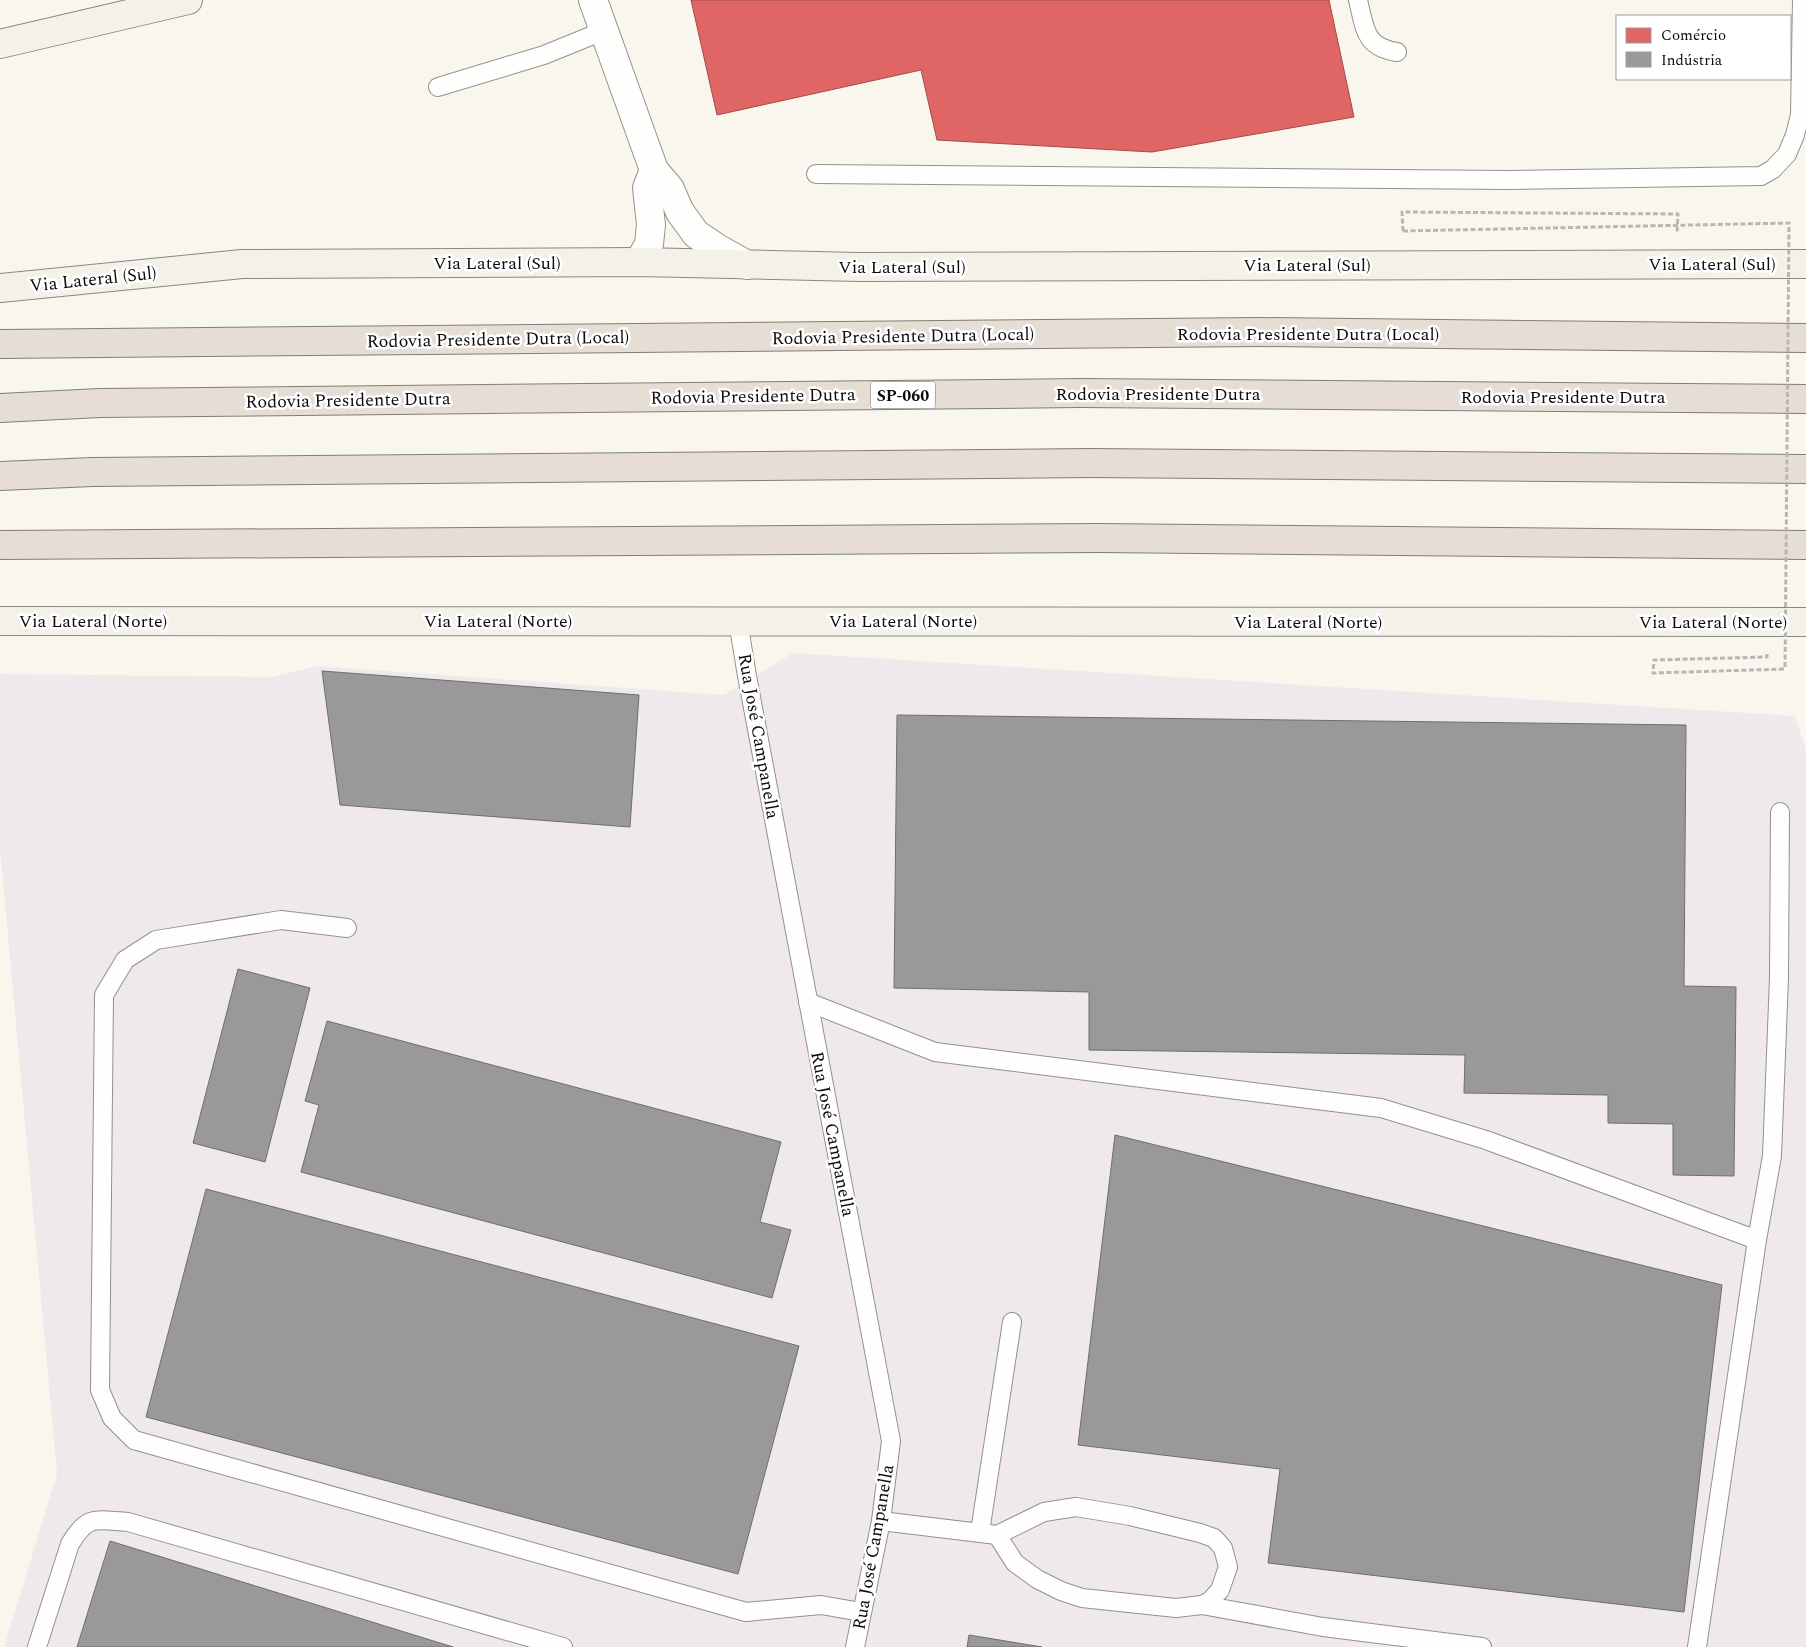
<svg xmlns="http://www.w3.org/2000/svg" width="1806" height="1647" viewBox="0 0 1806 1647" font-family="Spectral,serif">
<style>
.industrial{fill:#f0e9eb}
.shops{fill:#e06666;stroke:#a04b4b}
.industry{fill:#999;stroke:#6e6e6e}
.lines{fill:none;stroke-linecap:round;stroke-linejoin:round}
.service-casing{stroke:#92918d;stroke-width:20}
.tertiary-casing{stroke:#92918d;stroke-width:30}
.secondary-casing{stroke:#898784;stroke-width:30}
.motorway-casing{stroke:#7f7e7a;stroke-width:30}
.path{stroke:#b7b6b5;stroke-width:3;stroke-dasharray:5 2.5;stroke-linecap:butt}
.service{stroke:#fefefc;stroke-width:18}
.tertiary{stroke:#fefefc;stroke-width:28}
.secondary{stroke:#f3f1e8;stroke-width:28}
.motorway{stroke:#e6ddd5;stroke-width:28}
.path-bridge{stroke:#b7b6b5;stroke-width:3;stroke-dasharray:5 2.5;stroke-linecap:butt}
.labels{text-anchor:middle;stroke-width:5;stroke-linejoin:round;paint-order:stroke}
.shield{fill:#fff;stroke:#545454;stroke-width:1}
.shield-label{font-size:16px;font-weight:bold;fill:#0b0b0b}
.street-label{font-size:18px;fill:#0b0b0b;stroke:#fff}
</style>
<rect width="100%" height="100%" fill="#f9f6ee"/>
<polygon class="industrial" points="793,653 1795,716 1806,750 1806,1647 4,1647 57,1474 0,848 0,674 273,677 317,666 724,695"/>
<polygon class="shops" points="691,0 1329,0 1354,117 1152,152 937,140 921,70 717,115"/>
<g class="industry">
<polygon points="322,671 639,695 630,827 340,805"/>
<polygon points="897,715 1686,725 1684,986 1736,987 1734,1176 1673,1175 1673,1124 1608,1123 1608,1095 1464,1093 1465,1055 1089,1050 1089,992 894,988"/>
<polygon points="238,969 310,988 265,1162 193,1143"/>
<polygon points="327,1021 781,1142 760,1222 791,1230 772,1298 301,1172 319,1105 305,1101"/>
<polygon points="1115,1135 1722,1285 1684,1612 1268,1563 1280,1469 1078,1445"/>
<polygon points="206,1189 799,1346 738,1574 146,1417"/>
<polygon points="110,1541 453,1647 77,1647"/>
<polygon points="969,1635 1042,1647 967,1647"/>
</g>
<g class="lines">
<defs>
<g id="service">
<path d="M1358,0C1365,28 1364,47 1397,52"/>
<polyline points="438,87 544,55 603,31"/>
<polyline points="816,174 1509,180 1761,176 1773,169 1787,154 1795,135 1800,115 1802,0"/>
<polyline points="738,621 747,676 891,1441 881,1521 855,1647"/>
<polyline points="347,928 281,920 156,940 125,960 104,995 100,1390 112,1418 134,1440 746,1612 821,1605 861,1612"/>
<polyline points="808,1002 935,1052 1381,1108 1486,1140 1757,1240 1697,1647"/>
<polyline points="1757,1240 1772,1156 1779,978 1780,812"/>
<polyline points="881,1521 997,1535 1044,1512 1076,1507 1130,1516 1200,1533 1214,1538 1223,1548 1228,1567 1220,1590 1210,1601 1202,1605 1176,1608 1082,1598 1061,1591 1037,1579 1015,1563 997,1535"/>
<polyline points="980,1532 1012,1322"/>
<polyline points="1202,1605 1323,1627 1482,1647"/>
<path d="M37,1647L70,1544C88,1514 95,1520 128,1522L563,1647"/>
</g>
<g id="tertiary">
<polyline points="593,0 654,170 670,189 680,212 696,234 717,248 747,265"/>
<polyline points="639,262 649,244 651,225 647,188 654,170"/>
</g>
<g id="secondary">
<polyline points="0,44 188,0"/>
<polyline points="0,288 242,264 639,262 859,267 1806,264"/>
<polyline points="0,621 1806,622"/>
</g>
<g id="motorway">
<polyline points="0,344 1259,332 1806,338"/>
<polyline points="0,408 100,403 1080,393 1806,399"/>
<polyline points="0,476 92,472 1089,463 1806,469"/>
<polyline points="0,545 1099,538 1806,545"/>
</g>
</defs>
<use href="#service" class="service-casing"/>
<use href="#tertiary" class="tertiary-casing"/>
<use href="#secondary" class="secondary-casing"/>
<use href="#motorway" class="motorway-casing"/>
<g class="path">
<polyline points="1403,231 1402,212 1678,214 1677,234"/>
<polyline points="1767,654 1767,657 1654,660 1653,673 1785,669"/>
</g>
<use href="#service" class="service"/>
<use href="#tertiary" class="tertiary"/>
<use href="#secondary" class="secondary"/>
<use href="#motorway" class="motorway"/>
<polyline class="path-bridge" points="1403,231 1789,223 1785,669"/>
</g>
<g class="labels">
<rect class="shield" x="870.5" y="381.5" width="65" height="27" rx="4"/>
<g class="shield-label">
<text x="903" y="401">SP-060</text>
</g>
<g class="street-label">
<text x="497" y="269">Via Lateral (Sul)</text>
<text x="1712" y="270">Via Lateral (Sul)</text>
<text x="1307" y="271">Via Lateral (Sul)</text>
<text x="902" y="273">Via Lateral (Sul)</text>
<text transform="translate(93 279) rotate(-6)" y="6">Via Lateral (Sul)</text>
<text x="1308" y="340">Rodovia Presidente Dutra (Local)</text>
<text transform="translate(903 336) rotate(-1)" y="6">Rodovia Presidente Dutra (Local)</text>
<text transform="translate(498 339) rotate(-1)" y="6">Rodovia Presidente Dutra (Local)</text>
<text x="1158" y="400">Rodovia Presidente Dutra</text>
<text transform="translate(753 396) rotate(-1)" y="6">Rodovia Presidente Dutra</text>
<text x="1563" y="403">Rodovia Presidente Dutra</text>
<text transform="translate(348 400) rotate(-1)" y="6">Rodovia Presidente Dutra</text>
<text x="93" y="627">Via Lateral (Norte)</text>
<text x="498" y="627">Via Lateral (Norte)</text>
<text x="903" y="627">Via Lateral (Norte)</text>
<text x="1308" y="628">Via Lateral (Norte)</text>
<text x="1713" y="628">Via Lateral (Norte)</text>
<text transform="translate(759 736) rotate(80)" y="6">Rua José Campanella</text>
<text transform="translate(833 1134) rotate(79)" y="6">Rua José Campanella</text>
<text transform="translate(873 1547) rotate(-80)" y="6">Rua José Campanella</text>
</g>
</g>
<rect x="1616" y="15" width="175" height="65" fill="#ffffff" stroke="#9d9d9d"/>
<rect x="1626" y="28" width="25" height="15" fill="#e06666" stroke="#9d9d9d"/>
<text x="1661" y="40" font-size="15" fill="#0b0b0b">Comércio</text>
<rect x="1626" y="52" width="25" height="15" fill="#999999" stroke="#9d9d9d"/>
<text x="1661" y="65" font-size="15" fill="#0b0b0b">Indústria</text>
</svg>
